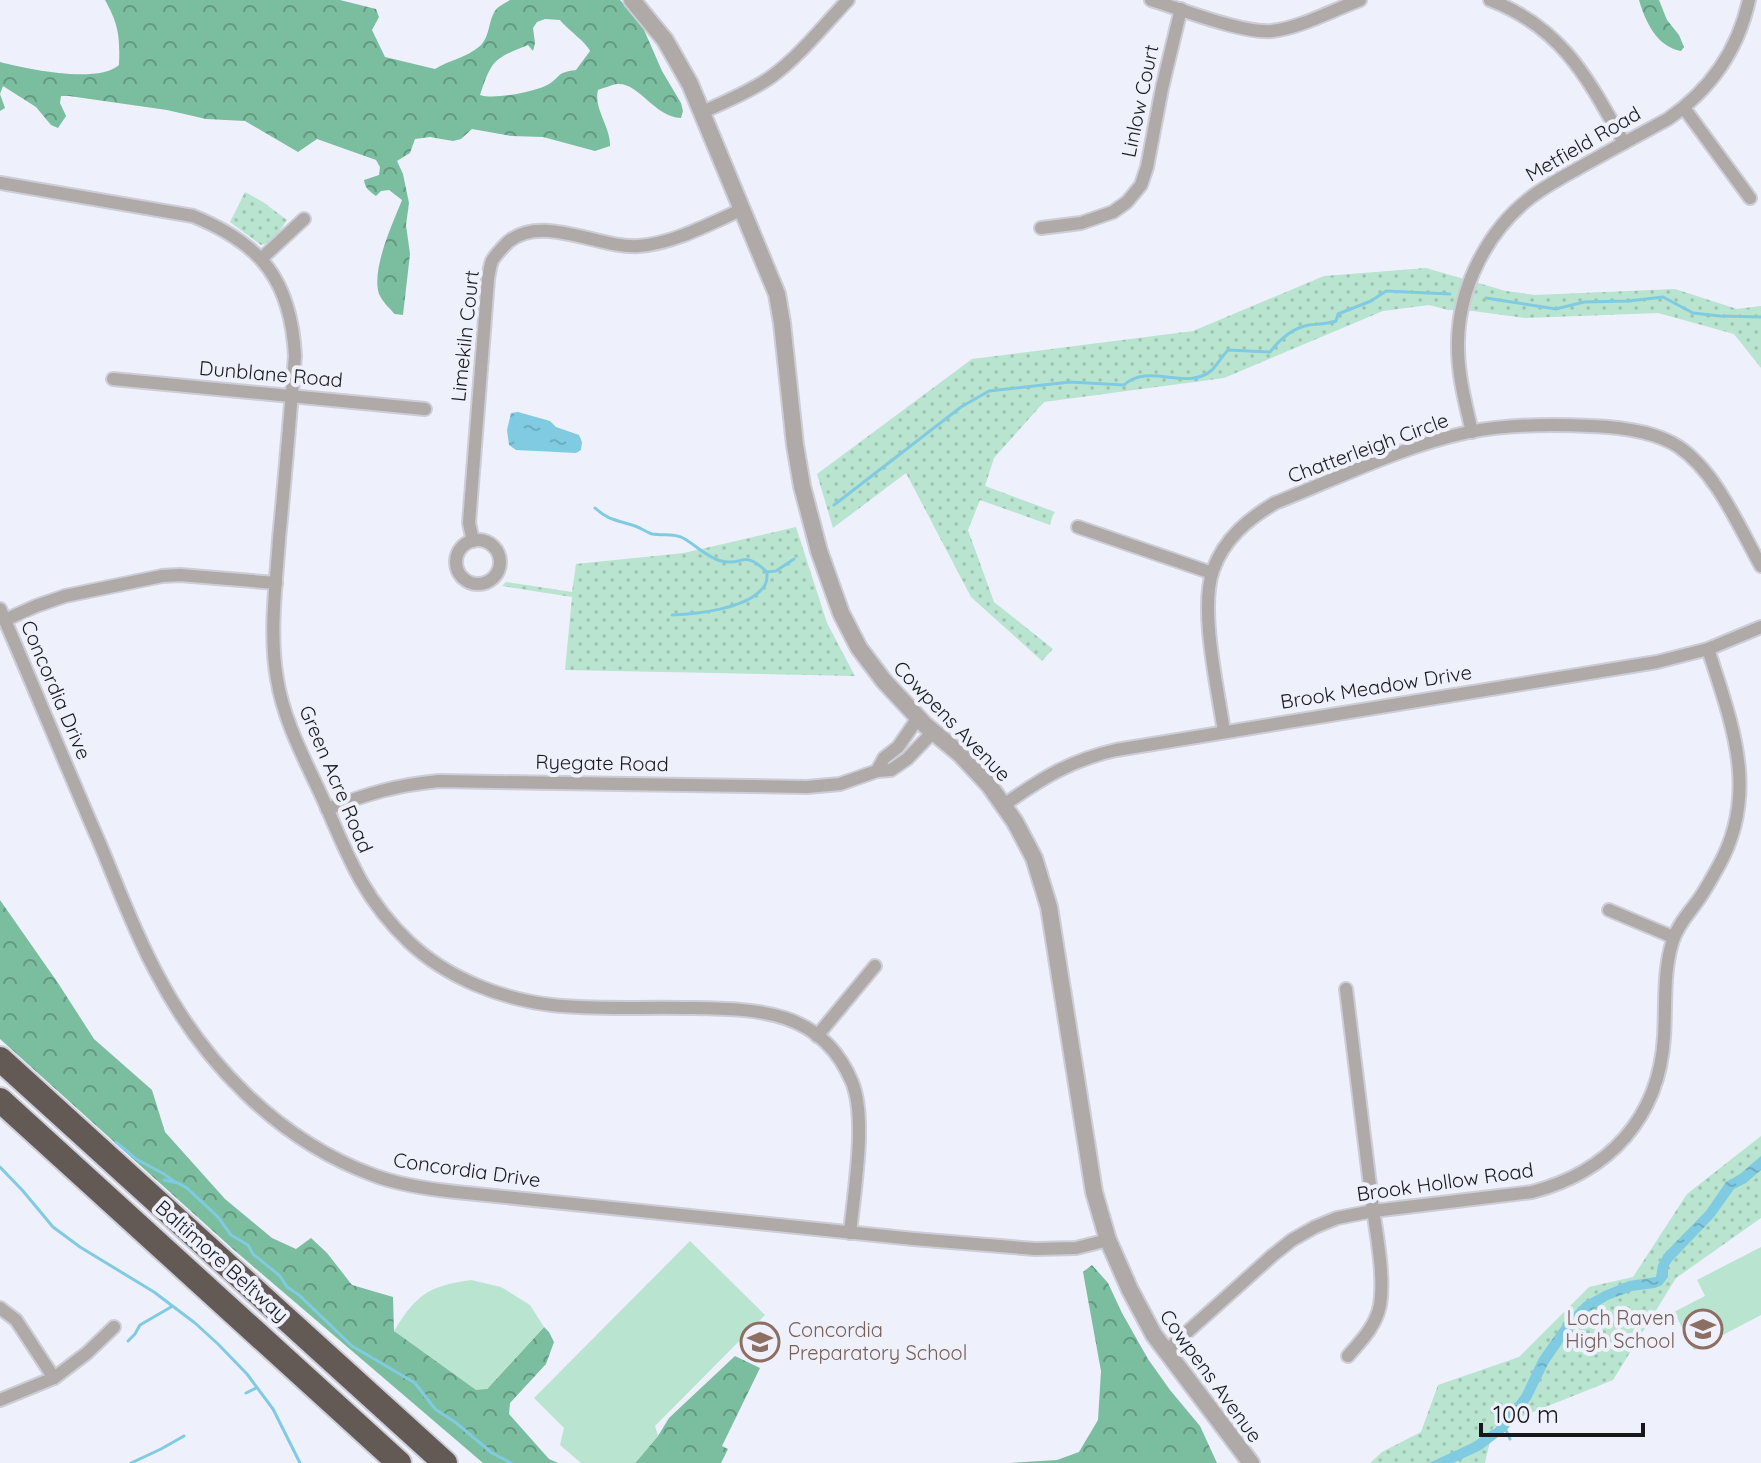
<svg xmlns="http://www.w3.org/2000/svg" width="1761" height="1463" viewBox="0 0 1761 1463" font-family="Quicksand,sans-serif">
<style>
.forest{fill:url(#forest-crowns);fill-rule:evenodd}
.park{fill:url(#park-dots)}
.pitch{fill:#b9e4cf}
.water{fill:url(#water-ripples)}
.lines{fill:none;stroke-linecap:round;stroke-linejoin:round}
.stream{stroke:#80cbe2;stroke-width:3}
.minor-casing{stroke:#cccdd7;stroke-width:16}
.tertiary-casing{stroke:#cccdd7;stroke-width:20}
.motorway-casing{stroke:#cccdd7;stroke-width:28}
.minor{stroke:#afa9a7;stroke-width:12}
.tertiary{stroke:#afa9a7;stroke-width:16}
.motorway{stroke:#645a55;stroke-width:24}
.labels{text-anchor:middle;stroke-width:8;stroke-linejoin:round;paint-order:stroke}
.street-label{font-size:20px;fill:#18181c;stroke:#eef0fb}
.education-label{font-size:20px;fill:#785e54;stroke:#eef0fb;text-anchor:end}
</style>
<defs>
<pattern id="forest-crowns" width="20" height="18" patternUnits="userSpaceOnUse" patternTransform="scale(2)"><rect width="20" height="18" fill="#7bbd9f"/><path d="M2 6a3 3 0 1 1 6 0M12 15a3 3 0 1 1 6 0" fill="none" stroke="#649981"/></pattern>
<pattern id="park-dots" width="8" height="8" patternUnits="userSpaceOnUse" patternTransform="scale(2)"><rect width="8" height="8" fill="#b9e4cf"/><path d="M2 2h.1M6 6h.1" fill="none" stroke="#9ec3b1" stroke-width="1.8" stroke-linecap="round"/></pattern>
<pattern id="water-ripples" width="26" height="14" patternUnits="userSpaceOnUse" patternTransform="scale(2)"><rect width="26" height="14" fill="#80cbe2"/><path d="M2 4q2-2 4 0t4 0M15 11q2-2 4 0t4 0" fill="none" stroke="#6eaec1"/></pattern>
</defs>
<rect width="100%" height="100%" fill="#eef0fb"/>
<g class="forest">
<path d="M105,0H340L376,9L379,17L372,30L385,57L435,69C449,60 466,58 480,46C490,37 488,22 495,11C497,7 505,3 510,0H620L641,23L662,71L681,103L683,111L681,118C654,117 639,82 617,84C611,85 604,88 598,90C593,108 611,127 610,146L595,151L543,137L511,136L472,129L461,139L453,141L430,137L415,139L410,153L397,161L403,174L409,203L406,225L410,254L403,315L395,314C389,308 382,301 379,294C371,269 393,223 402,200L389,190L381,191L376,196C369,191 365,188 364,180L379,175L380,167L376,160L317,139L298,152L245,121L206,119L167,110L69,96H61L60,103L66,116L58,128L51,125L36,107L3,86L0,94L5,108L0,111V62C26,69 98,84 119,65C120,37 119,25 105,0ZM545,19L560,20C568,30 586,42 590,51L576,70C555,73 563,75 549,84C536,92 493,100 480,95C492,60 493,59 528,45L533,51L535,43L533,28L537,22Z"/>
<path d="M1639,0H1659L1667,20L1679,35L1684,47L1681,51C1657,47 1645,21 1639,0Z"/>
<polygon points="0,900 58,983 94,1039 152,1090 165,1132 225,1199 272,1238 296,1249 311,1238 327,1253 352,1285 393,1297 394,1331 487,1389 544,1327 549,1332 554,1342 546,1364 510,1403 509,1414 549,1459 558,1463 483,1463 234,1250 0,1039"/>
<polygon points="1092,1265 1108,1283 1122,1313 1148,1359 1170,1390 1200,1426 1217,1463 1010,1463 1057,1460 1079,1452 1098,1420 1101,1371 1083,1272"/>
<polygon points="735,1356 760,1368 722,1446 728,1449 721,1463 635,1463 658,1436 669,1418"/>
</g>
<g class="park">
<polygon points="245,192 263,202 287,220 272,242 261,245 230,222"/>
<polygon points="1426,268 1506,291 1535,295 1675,289 1737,309 1761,306 1761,368 1734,334 1658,313 1525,318 1473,311 1448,310 1429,305 1383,311 1224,378 1044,402 994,458 985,486 1055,512 1052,517 1050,525 980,500 968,530 994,602 1053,649 1042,661 971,597 906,473 833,528 817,474 972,359 1193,331 1324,276"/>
<polygon points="796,527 827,623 855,676 565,670 572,597 502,586 506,582 572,592 576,564 684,553"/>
<polygon points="1761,1136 1761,1218 1676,1278 1613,1380 1493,1428 1485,1463 1370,1463 1382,1452 1421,1432 1438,1385 1519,1357 1589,1287 1633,1277 1687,1194"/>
</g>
<g class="pitch">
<polygon points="690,1241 765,1315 655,1426 658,1436 635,1463 581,1463 560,1445 564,1428 534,1398"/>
<polygon points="1761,1247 1761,1315 1694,1350 1674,1312 1705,1296 1697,1280"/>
<path d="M471,1280L501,1287L530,1305L544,1327L487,1389L476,1390L394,1331C416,1295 428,1286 471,1280Z"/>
</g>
<g class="water">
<polygon points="518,412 550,421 556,427 579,435 582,442 581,450 576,453 516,450 509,445 507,430 511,413"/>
<polygon points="1761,1156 1761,1170 1746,1183 1734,1189 1714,1217 1672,1261 1668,1267 1668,1277 1662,1285 1655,1288 1632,1291 1608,1300 1590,1311 1574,1326 1548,1364 1531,1399 1506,1431 1481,1450 1453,1463 1429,1463 1472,1443 1495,1428 1507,1414 1522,1394 1539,1358 1566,1320 1584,1302 1604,1291 1629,1281 1656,1277 1658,1265 1664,1254 1706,1211 1726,1182 1740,1174"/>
</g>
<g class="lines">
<g class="stream">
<polyline points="1486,298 1556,309 1584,302 1629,301 1663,297 1693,313 1720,316 1761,317"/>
<path d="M834,505L961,407L989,391L1070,382L1124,385C1149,362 1187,392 1212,370C1216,366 1223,355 1228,350L1270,352C1280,339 1292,328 1309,325C1318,324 1327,324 1336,321L1338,314L1371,301L1386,291L1450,294"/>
<path d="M595,508C609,521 618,520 635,526C641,528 646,532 652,534C663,536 674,533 683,538C696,545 706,557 721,561C745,567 741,548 767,572L776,571L794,559"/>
<path d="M672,615C697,614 745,609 762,589C767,584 767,579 767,572"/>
<polyline points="116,1142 136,1159 164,1174 175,1182"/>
<polyline points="0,1167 23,1191 53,1227 80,1247 154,1292 195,1323 218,1344 247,1374 273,1409 300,1463"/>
<polyline points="164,1180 178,1183 187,1188 218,1217 231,1235 248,1245 253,1254 280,1276 287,1287 299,1295 352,1346 415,1383 435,1409 455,1422 492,1453 511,1463"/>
<polyline points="128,1341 135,1334 140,1325 171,1307"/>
<polyline points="246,1393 256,1388"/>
<polyline points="1505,1428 1510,1439"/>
<polyline points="131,1463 161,1449 184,1436"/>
</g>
<defs>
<g id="minor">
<path d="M1151,0C1181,9 1243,34 1272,31C1300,28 1333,10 1360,0"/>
<path d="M1490,0C1563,28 1588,79 1624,143"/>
<polyline points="1684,108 1750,198"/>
<path d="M703,112C726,101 750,92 771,77C800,56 823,26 848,0"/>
<path d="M0,183L193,216C262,244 291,281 295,356C290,417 285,478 279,539C276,585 269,633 277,679C284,724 309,767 327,808C350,862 366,901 409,942C447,978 501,999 552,1005C596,1010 641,1007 685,1008C753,1009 821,1007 852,1082C867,1118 854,1192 850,1233"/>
<polyline points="1041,228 1081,223 1113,212 1127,202 1141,185 1147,167 1162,88 1181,9"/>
<polyline points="261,259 304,219"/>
<polyline points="113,379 425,409"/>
<path d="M1472,432C1465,402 1457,372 1458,341C1459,288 1487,231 1530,198C1544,187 1561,178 1577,169C1607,152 1637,136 1668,119C1710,90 1738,50 1749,0"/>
<polyline points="1078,527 1212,573"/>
<circle cx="478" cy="562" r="22"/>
<path d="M473,541L469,523L488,279C489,273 490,266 492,261C496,254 503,247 508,242C542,213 599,249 639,246C675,243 711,223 743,209"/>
<path d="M0,609C34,687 66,766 100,844C118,887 134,931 156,972C202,1061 277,1140 373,1175C399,1185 428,1189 456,1192L914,1239L1035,1249L1076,1248L1108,1240"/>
<polyline points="5,620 36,606 65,596 162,576 180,575 276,583"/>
<path d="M1224,732C1218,689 1199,610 1213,570C1224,539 1248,519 1275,503C1338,478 1403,446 1469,432C1509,424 1551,424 1591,426C1618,427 1655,431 1679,447C1716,472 1739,527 1761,566"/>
<polyline points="877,771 884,758 898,747 918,718"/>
<path d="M1004,805C1042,778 1071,760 1116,750L1657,662L1708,649L1761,627"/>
<path d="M327,809C367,794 396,785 439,781L807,787L840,784L877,771L891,770L907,759L933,732"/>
<polyline points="1609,910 1673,937"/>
<path d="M1346,989C1355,1060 1363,1131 1372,1202C1376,1232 1385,1276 1380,1305C1376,1326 1361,1341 1348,1356"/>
<polyline points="817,1036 875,966"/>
<polyline points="0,1308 16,1320 54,1378"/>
<path d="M1165,1352L1273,1255L1292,1240L1315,1227L1337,1218L1373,1211L1532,1192C1609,1172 1659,1118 1664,1037C1666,1005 1663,970 1673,940C1678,924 1690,912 1699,899C1706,889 1712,878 1718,867C1760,793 1732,724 1708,649"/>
<polyline points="0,1400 54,1378 87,1353 114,1327"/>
</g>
<polyline id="tertiary" points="632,0 665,40 690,84 777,294 782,323 795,445 802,486 819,551 841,613 859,648 884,681 925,725 960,754 989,785 1015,822 1034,858 1049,907 1094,1192 1108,1240 1130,1290 1154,1335 1251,1463"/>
<g id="motorway">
<polyline points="0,1059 445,1463"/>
<polyline points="0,1100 399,1463"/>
</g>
</defs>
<use href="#minor" class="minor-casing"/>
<use href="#tertiary" class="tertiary-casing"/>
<use href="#motorway" class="motorway-casing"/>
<use href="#minor" class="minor"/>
<use href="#tertiary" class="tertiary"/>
<use href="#motorway" class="motorway"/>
</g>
<defs>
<symbol id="school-ring" viewBox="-11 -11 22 22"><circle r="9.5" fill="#eef0fb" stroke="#8d6e63" stroke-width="1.5"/><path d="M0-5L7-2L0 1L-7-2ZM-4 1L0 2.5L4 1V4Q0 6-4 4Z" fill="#8d6e63"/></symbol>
</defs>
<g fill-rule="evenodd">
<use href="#school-ring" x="1681" y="1307" width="44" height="44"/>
<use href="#school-ring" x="738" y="1320" width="44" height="44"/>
</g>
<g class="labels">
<g class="street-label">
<text transform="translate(1140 101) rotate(-78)" y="7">Linlow Court</text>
<text transform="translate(1583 144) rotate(-30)" y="7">Metfield Road</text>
<text transform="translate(465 336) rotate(-84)" y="7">Limekiln Court</text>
<text transform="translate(271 374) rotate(5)" y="7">Dunblane Road</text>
<text transform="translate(1368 448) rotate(-20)" y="7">Chatterleigh Circle</text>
<text transform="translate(1376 687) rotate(-9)" y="7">Brook Meadow Drive</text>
<text transform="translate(56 690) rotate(67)" y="7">Concordia Drive</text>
<text transform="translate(952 721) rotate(46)" y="7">Cowpens Avenue</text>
<text transform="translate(602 763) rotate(1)" y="7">Ryegate Road</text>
<text transform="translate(336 779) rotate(67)" y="7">Green Acre Road</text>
<text transform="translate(467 1170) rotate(8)" y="7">Concordia Drive</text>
<text transform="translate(1445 1182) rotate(-8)" y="7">Brook Hollow Road</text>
<text transform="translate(222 1261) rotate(42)" y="7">Baltimore Beltway</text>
<text transform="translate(1211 1376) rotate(54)" y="7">Cowpens Avenue</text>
</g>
<g class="education-label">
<text x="1675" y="1325">Loch Raven<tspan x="1675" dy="23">High School</tspan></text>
<text x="788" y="1337" text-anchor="start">Concordia<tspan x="788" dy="23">Preparatory School</tspan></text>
</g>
</g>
<path d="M1481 1423v12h162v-12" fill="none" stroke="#18181c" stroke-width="4"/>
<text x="1493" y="1423" font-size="24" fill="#18181c" stroke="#eef0fb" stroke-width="6" paint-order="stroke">100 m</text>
</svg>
